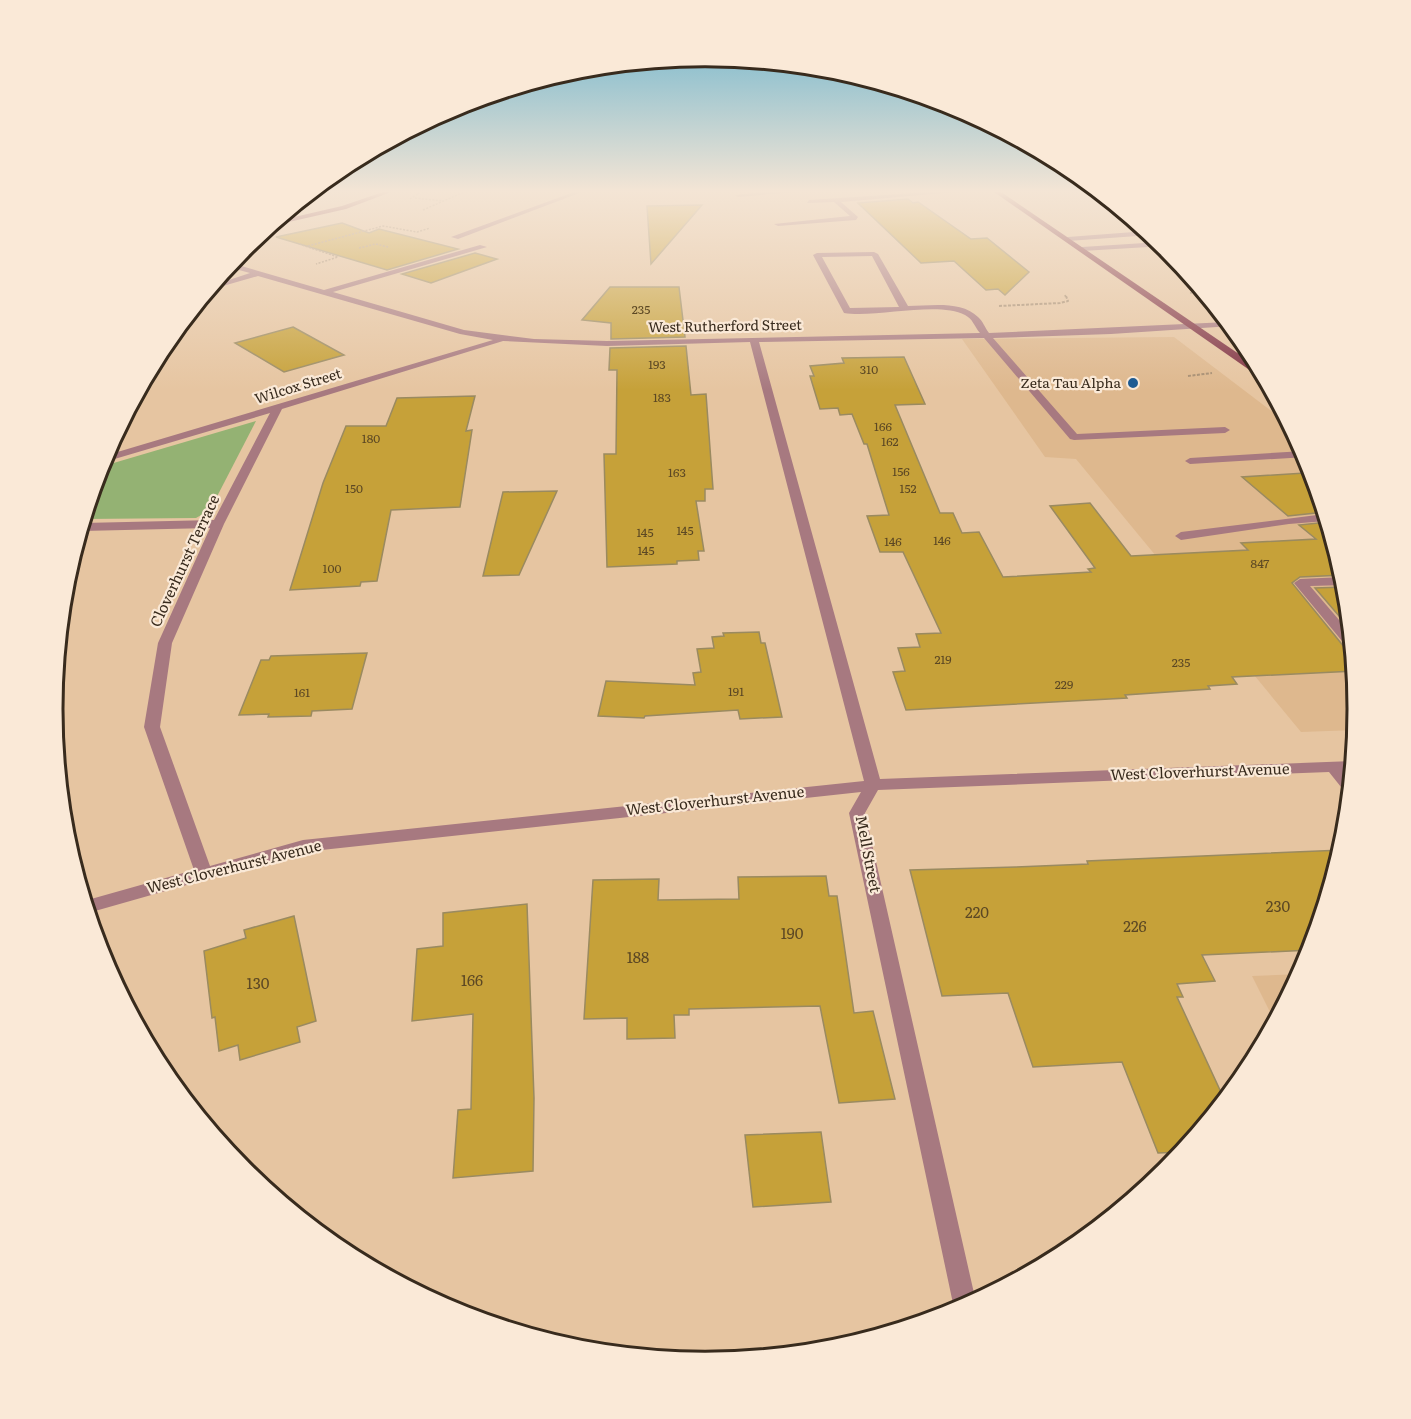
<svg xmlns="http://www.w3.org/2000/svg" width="1411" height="1419" viewBox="0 0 1411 1419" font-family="Literata,serif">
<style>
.built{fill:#deb88e}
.green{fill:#94b273}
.building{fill:#c6a139;stroke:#9a8a60;stroke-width:1.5}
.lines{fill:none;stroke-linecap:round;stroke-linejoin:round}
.path-far1{stroke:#a68d71;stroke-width:1.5;stroke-dasharray:2 1.5;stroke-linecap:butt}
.path{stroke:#a68d71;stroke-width:2;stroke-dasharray:3 1.5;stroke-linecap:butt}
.minor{fill:#a77980;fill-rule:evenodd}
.major{fill:#7f3243;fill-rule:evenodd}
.poi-dot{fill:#1e5b92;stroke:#fae9d7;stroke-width:2}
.labels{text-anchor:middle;stroke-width:4.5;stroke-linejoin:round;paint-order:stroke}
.number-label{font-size:12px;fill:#5c4824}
.far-street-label{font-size:14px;fill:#382b1d;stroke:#fae9d7}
.far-poi-label{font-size:14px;fill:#382b1d;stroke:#fae9d7;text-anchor:end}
.street-label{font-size:15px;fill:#382b1d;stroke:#fae9d7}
.near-number-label{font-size:15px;fill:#5c4824}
.rim{fill:none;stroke:#382b1d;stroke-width:3}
</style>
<rect width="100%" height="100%" fill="#e6c5a1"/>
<g class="built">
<polygon points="1174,337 1291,426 1309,460 1346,582 1358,709 1356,730 1301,732 1076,459 1045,457 962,339"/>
<polygon points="1301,974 1275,1022 1252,976"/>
</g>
<polygon class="green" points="256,421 210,510 196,518 84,519 100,467"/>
<g class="building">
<polygon points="908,199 913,203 918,202 971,239 987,238 1029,272 1005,295 998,289 986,290 954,261 921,263 858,203"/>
<polygon points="702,205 651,264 647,206"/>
<polygon points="342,223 369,233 379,229 458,249 387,270 276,237"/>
<polygon points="475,253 497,259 431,283 402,274"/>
<polygon points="610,287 679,287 685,337 611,339 611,323 582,320"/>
<polygon points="293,327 344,355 284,372 235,343"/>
<polygon points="686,346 691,395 706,394 713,489 705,489 705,501 696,501 704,551 698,551 699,560 677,561 677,564 607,567 604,454 616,454 617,370 609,370 610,348"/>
<polygon points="904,357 925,404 895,405 940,513 953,513 962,533 979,532 1003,577 1091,572 1088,569 1095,568 1050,506 1090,503 1131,556 1248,550 1241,543 1316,539 1299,525 1328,522 1344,575 1300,577 1292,583 1345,648 1353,650 1355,671 1232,677 1237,684 1208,686 1210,689 1125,695 1127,698 906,710 893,672 905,671 898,648 920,647 916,634 941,633 903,552 880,552 867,516 889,515 867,444 864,444 852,414 840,415 838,408 820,409 810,376 814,376 810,366 844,363 842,358"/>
<polygon points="475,396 466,431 472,430 460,507 391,510 377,581 361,582 360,586 290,590 323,483 346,426 386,426 397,398"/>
<polygon points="1305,473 1315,482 1325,512 1288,516 1242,477"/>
<polygon points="557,491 519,575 483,576 503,492"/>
<polygon points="1346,587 1351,630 1315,588"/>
<polygon points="759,632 761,643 765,643 782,717 740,719 738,710 645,716 644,718 598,716 606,681 695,685 693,673 701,672 697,649 714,648 712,637 724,636 723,633"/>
<polygon points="367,653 352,709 312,711 311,716 268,717 269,714 239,715 261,660 269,660 271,656"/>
<polygon points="1342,850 1311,950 1202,955 1215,981 1177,984 1183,997 1177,997 1225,1101 1183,1152 1158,1153 1122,1062 1033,1067 1008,993 942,996 910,870 1016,867 1088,864 1087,861"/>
<polygon points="826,876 829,896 837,896 854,1013 873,1011 895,1099 839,1103 820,1006 689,1009 689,1015 674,1015 675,1038 627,1039 627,1018 584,1019 593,880 659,879 658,900 739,899 738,877"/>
<polygon points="527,904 534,1098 533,1171 453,1178 458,1110 471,1109 473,1014 412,1021 417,949 443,946 443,913"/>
<polygon points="294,916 316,1021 297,1027 300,1042 240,1060 238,1045 219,1051 215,1017 212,1018 204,951 246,938 244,930"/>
<polygon points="821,1132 831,1202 753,1207 745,1135"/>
</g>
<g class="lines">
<g class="path-far1">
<polyline points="415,198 443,201"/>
<polyline points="410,199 419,193 416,192"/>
<polyline points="423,210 464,192"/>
<polyline points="299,244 338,257 316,264"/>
<polyline points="308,246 383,226 417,232 430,228"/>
<polyline points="359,248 376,244 388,247"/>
<polyline points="1190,293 1204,292"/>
<polyline points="1065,295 1066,298"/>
</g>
<g class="path">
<polyline points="999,306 1060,303 1068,301 1066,296"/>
<polyline points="1188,376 1212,373"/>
</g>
<g class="minor">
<polygon points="574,192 582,192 458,239 451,237"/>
<polygon points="764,192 794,192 738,197 735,195"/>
<polygon points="930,192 955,192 841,202 858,217 856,220 778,226 774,224 850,216 834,202 807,203 809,200"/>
<polygon points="1147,231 1151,235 1068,241 1064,239 1068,237"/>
<polygon points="1160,242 1165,246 1082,251 1078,249 1082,247"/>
<path d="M480,245L487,247L333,292L464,330L534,339L607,341L980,333C974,326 973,319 965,315C938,301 876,318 844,313L813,255L817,253L874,252L878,254L908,306C929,306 961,300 978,317C983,321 985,328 989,333L1228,322L1232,326L1111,334L993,338L1077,434L1225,427L1230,430L1225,433L1074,440L1070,439L984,338L759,342L880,779L1353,761L1352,771H1346L1352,778L1350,793L1345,792L1329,772L878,790L865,813L976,1302L955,1313L849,813L861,792L303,852L88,913L84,901L194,870L144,727L158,643L210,528L82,531L83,523L214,520L270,413L101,463L104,456L493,340L460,334L258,276L209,290L214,285L250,273L228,267L231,263L324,290ZM872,256L899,307L850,308L822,257ZM503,341L607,346L750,342L864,781L303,840L210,866L160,727L172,643L224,524L282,409Z"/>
<polygon points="1304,451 1307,457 1190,464 1185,461 1190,458"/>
<polygon points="1325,514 1326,521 1289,524 1181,540 1175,536 1181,532"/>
<polygon points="1344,577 1346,585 1310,586 1351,634 1352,648 1347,647 1294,583 1300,579"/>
</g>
<g class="major">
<polygon points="383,192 391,192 346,209 271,226 277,221 342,206"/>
<polygon points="994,192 1001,192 1261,369 1265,379 1261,378"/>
</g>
</g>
<linearGradient id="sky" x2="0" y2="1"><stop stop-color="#61b0cc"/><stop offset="0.49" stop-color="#f4e5d5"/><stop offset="1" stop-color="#f4e5d5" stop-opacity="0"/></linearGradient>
<rect width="1411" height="390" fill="url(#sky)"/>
<circle class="poi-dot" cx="1133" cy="383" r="6"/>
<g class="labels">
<g class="number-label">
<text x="641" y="314">235</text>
<text x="657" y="369">193</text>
<text x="869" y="374">310</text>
<text x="662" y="402">183</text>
<text x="883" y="431">166</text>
<text x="371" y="443">180</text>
<text x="890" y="446">162</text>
<text x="901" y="476">156</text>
<text x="677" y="477">163</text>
<text x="354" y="493">150</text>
<text x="908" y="493">152</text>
<text x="685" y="535">145</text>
<text x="645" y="537">145</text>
<text x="942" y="545">146</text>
<text x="893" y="546">146</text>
<text x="646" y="555">145</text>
<text x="1260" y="568">847</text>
<text x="332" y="573">100</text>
<text x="943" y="664">219</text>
<text x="1181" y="667">235</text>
<text x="1064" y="689">229</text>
<text x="736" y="696">191</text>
<text x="302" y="697">161</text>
</g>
<g class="far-street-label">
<text transform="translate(725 326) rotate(-1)" y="5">West Rutherford Street</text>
<text transform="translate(298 386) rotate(-17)" y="5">Wilcox Street</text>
</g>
<g class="far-poi-label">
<text x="1121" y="388">Zeta Tau Alpha</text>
</g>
<g class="street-label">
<text transform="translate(185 561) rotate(-65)" y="5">Cloverhurst Terrace</text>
<text transform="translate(1200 772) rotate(-2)" y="5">West Cloverhurst Avenue</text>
<text transform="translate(715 801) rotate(-6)" y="5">West Cloverhurst Avenue</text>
<text transform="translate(868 854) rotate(79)" y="5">Mell Street</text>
<text transform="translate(234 867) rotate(-14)" y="5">West Cloverhurst Avenue</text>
</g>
<g class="near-number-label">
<text x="1278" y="912">230</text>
<text x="977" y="918">220</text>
<text x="1135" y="932">226</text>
<text x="792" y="939">190</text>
<text x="638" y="963">188</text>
<text x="472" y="986">166</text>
<text x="258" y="989">130</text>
</g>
</g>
<path d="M0 0H1411V1419H0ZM63 709a642 642 0 1 1 1284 0a642 642 0 1 1-1284 0Z" fill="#fae9d7" fill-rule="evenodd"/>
<path class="rim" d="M63 709a642 642 0 1 1 1284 0a642 642 0 1 1-1284 0Z"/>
</svg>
